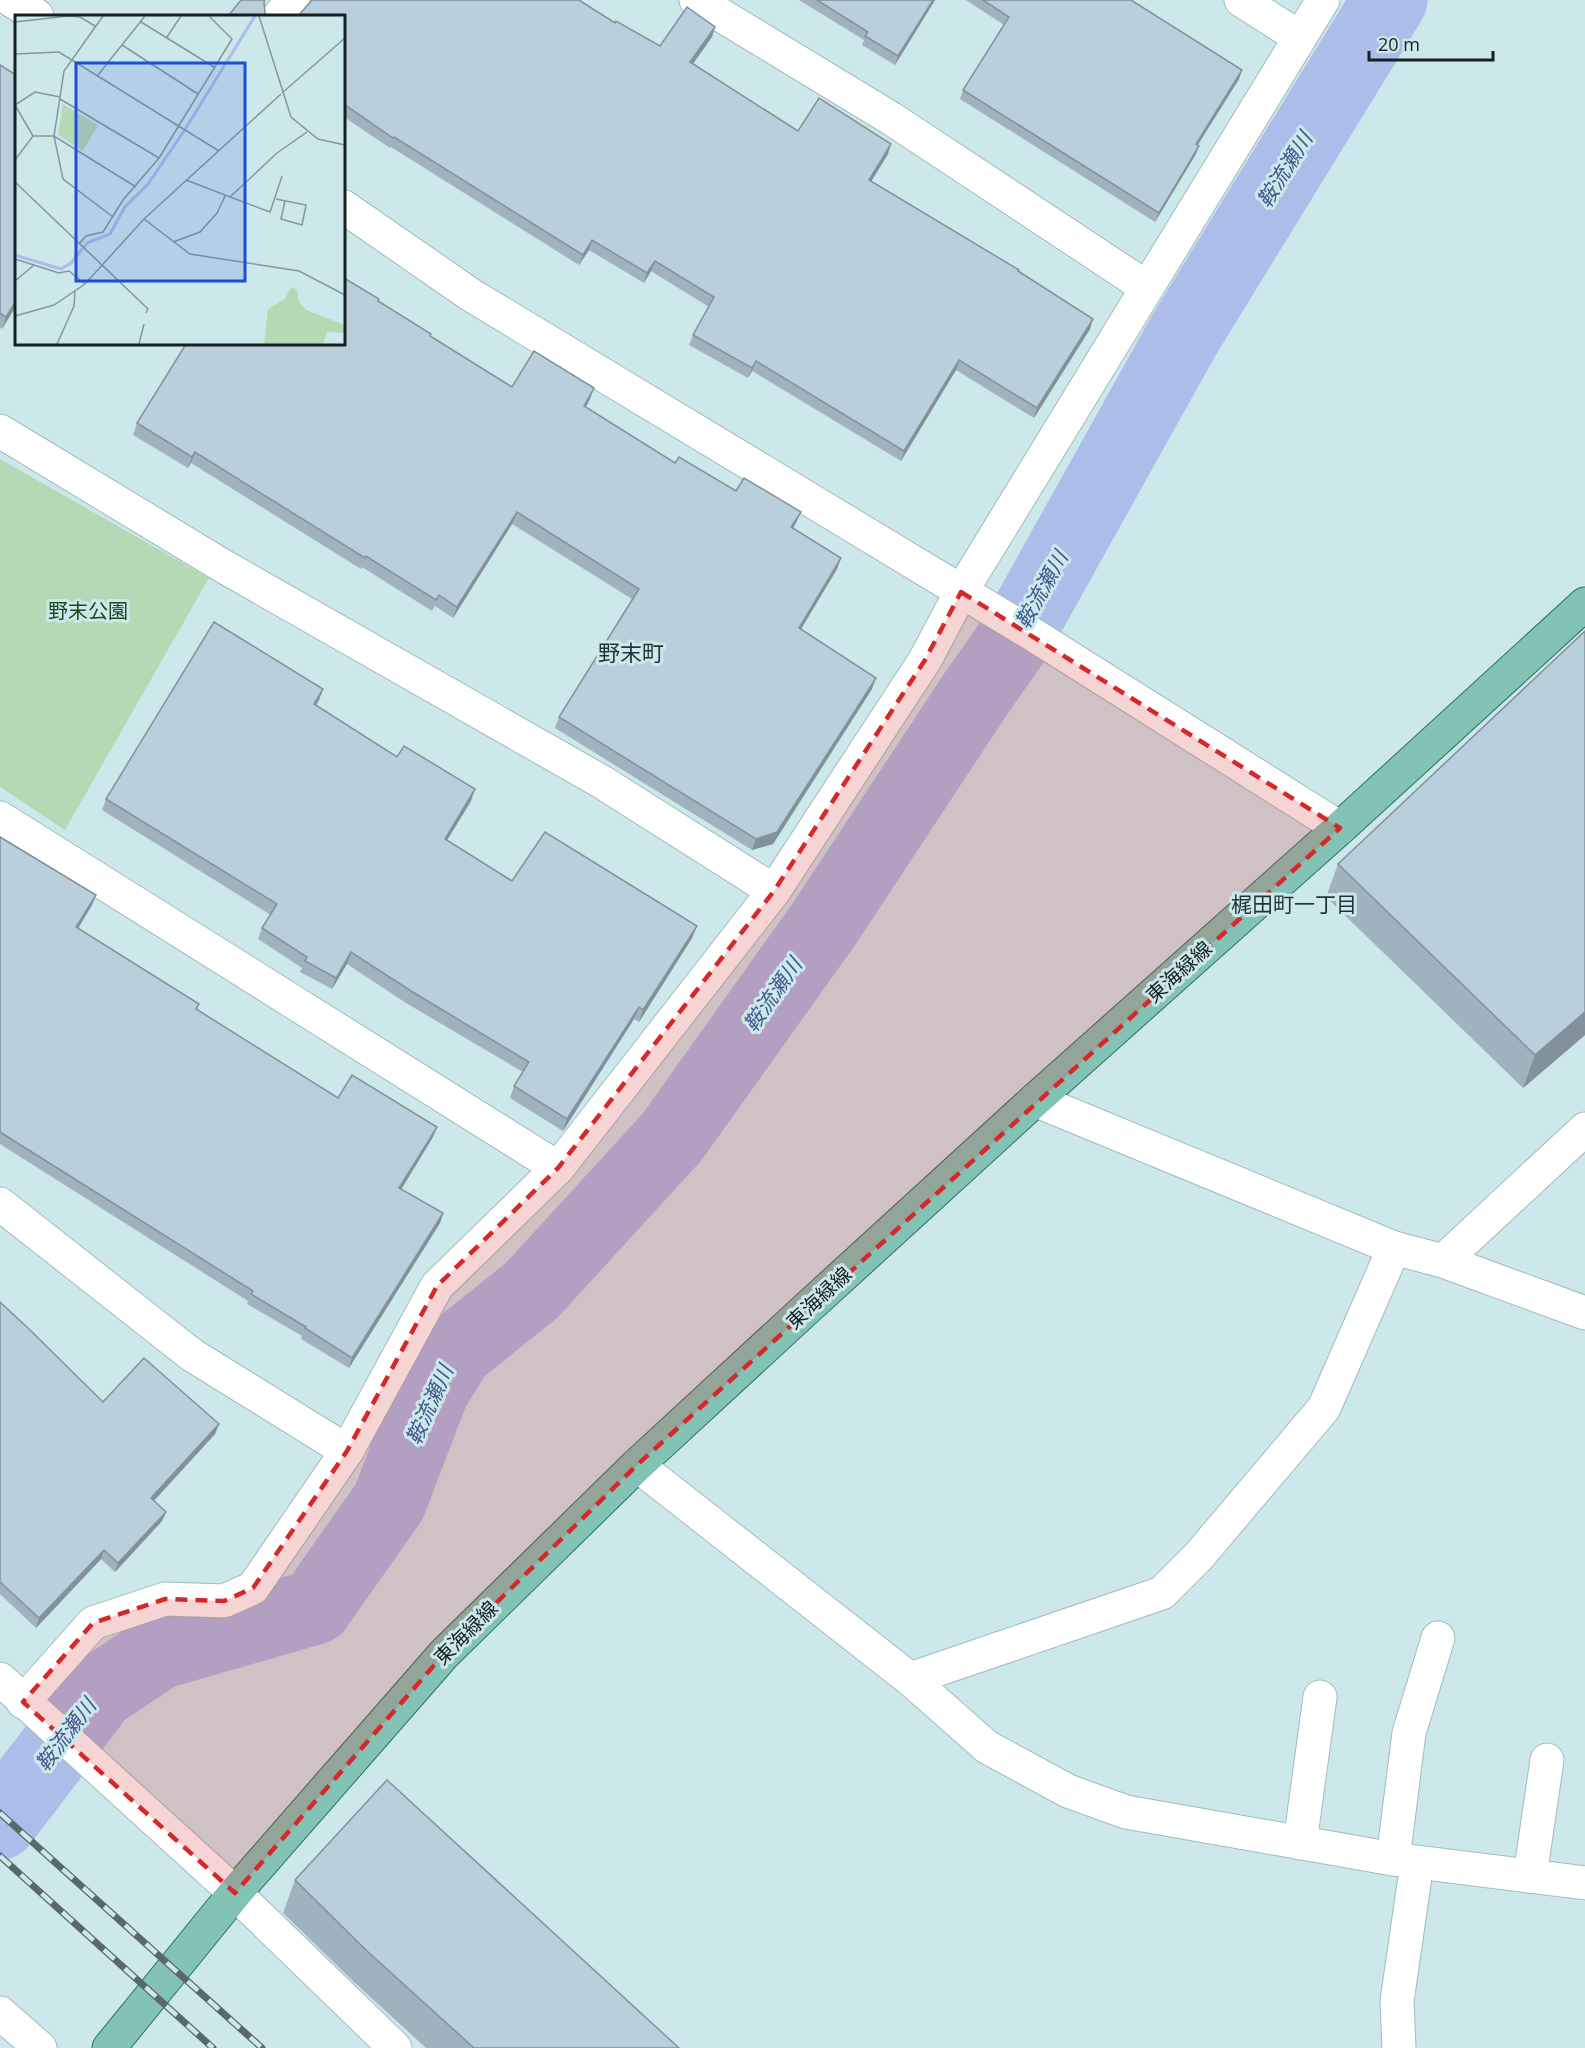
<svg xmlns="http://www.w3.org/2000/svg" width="1585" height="2048" viewBox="0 0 1585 2048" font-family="'Open Sans','Noto Sans JP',sans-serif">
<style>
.green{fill:#b5d8b5}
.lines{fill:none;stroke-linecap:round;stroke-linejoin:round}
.river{stroke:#abbde8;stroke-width:75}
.minor-casing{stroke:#a1bbbf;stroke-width:35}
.major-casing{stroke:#267061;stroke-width:35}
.minor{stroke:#fff;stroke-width:33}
.major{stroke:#82c3b5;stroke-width:33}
.rail-casing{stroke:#59696b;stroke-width:7}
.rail{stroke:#cde8eb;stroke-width:4.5;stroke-dasharray:14;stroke-linecap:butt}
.wall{fill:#a0b2bd}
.shaded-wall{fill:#82919a}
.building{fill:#bacfdc;stroke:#82919a;stroke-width:1.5}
.marked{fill:#d62828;fill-opacity:0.2;stroke:#d62828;stroke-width:4.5;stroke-dasharray:12 8;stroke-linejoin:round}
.labels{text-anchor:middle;stroke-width:6;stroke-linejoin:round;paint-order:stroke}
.park-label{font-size:20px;fill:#154b1a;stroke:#cde8eb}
.street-label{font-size:20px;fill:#162021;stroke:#cde8eb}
.water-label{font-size:21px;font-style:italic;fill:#40558d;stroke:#cde8eb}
.neighbourhood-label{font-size:21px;fill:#1e3538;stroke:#cde8eb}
.quarter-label{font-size:22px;fill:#1e3538;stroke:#cde8eb}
.inset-river{fill:none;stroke:#abbde8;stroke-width:3}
.inset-road{fill:none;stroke:#84989a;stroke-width:1.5}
.view{fill:#1d4ed8;fill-opacity:0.15;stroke:#1d4ed8;stroke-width:3}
.inset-edge{fill:none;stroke:#162021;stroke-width:3}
</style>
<rect width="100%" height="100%" fill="#cde8eb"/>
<polygon class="green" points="0,459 209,578 65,830 0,787"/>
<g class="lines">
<polyline class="river" points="0,1822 99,1692 159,1652 315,1607 389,1502 432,1390 456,1351 532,1290 672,1137 824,924 975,695 1015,638 1184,335 1390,0"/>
<defs>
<g id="minor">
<polyline points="11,0 37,16"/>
<polyline points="696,0 892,119 1146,287"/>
<polyline points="1241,0 1299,37"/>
<polyline points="279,16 293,0"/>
<polyline points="344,207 471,295 1032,634 1340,828"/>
<polyline points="0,431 223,566 602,782 774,891"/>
<polyline points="0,818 558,1168"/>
<polyline points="1035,1100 1394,1248 1443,1261 1585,1129"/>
<polyline points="0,1204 192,1355 347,1451"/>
<polyline points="1443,1261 1585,1313"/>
<polyline points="637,1465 910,1679 987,1747 1068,1791 1126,1812 1393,1859 1585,1883"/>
<polyline points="0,1679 235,1893 395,2048"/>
<polyline points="910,1679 1162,1593 1198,1557 1324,1408 1394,1248"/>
<polyline points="23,1702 93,1623 165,1599 224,1601 253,1588 347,1451 437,1286 558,1168 774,891 925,660 961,592 1323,0"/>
<polyline points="1300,1843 1320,1697"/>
<polyline points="1393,1859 1409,1733 1438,1638"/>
<polyline points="1530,1876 1547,1760"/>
<polyline points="0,2013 40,2048"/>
<polyline points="1399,2048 1397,2001 1417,1863"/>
</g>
<polyline id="major" points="109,2048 235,1893 444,1654 637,1465 804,1311 1035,1100 1340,828 1585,604"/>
</defs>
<use href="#minor" class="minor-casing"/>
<use href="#major" class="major-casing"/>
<use href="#minor" class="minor"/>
<use href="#major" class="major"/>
<defs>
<g id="rail">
<polyline points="0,1813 262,2048"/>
<polyline points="0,1856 213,2048"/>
</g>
</defs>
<use href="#rail" class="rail-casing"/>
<use href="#rail" class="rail"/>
</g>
<g class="wall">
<polygon points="311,0 579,0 615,23 660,46 715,27 712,37 693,64 798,131 888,154 871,181 1018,271 1090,329 1034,418 956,370 901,461 752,371 748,378 689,345 693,335 709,307 651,271 644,283 589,250 579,265 391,147 390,148 344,117 344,16 311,2"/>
<polygon points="799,0 935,0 895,65 862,45 864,40"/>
<polygon points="966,0 1131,0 1239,79 1198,145 1196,154 1155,222 960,99 963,90 1004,25"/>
<polygon points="0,65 16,306 2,329 0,327"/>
<polygon points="378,301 431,336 512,387 590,399 586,407 675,463 736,491 801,512 793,528 837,569 801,629 872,689 773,844 752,850 555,728 559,717 632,599 512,524 453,618 435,606 432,611 362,567 361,569 191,463 188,468 133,435 137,423"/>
<polygon points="1585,631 1585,1035 1523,1088 1326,897 1338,864"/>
<polygon points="323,689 319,700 316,706 397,757 471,801 447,840 512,881 697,926 692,938 639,1022 634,1019 563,1131 510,1098 514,1086 523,1072 406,1003 347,964 332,989 300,972 302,968 258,939 262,928 271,915 102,810 106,799"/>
<polygon points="0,837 96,895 92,905 78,928 197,1010 338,1098 437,1127 433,1137 401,1189 443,1213 440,1223 349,1368 301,1339 302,1336 247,1304 248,1301 0,1144"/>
<polygon points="0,1302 103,1402 219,1424 215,1434 154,1501 166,1512 162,1521 115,1572 101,1559 36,1628 0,1594"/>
<polygon points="295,1880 679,2048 426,2048 355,1983 283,1913"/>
</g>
<g class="shaded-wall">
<polygon points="933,0 935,0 895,65 898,56"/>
<polygon points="715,27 712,37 687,72 690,62"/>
<polygon points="1242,70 1239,79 1193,152 1196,144"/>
<polygon points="891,144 888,154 866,190 869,180"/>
<polygon points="1199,146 1196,154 1155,222 1159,213"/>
<polygon points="592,240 589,250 579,265 583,255"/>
<polygon points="655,261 651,271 644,283 647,273"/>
<polygon points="16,301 16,306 2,329 6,317"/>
<polygon points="1093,319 1090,329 1034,418 1037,408"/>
<polygon points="959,360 956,370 901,461 904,451"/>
<polygon points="756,361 752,371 748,378 752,368"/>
<polygon points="594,388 590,399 580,417 584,406"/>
<polygon points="195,452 191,463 188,468 192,457"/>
<polygon points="517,512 512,524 453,618 457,607"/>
<polygon points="801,512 796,523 787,539 791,527"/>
<polygon points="841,558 837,569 795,639 799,628"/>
<polygon points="876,678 872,689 773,844 752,850 756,839"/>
<polygon points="323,689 319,700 309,716 314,704"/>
<polygon points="475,789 471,801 441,850 445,839"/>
<polygon points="96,895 92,905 73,937 76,927"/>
<polygon points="697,926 692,938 639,1022 643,1010"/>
<polygon points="351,952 347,964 332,989 336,978"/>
<polygon points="639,1007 634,1019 563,1131 567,1119"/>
<polygon points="1585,1012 1585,1035 1523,1088 1535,1055"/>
<polygon points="437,1127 433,1137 396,1198 399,1188"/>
<polygon points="443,1213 440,1223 349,1368 352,1358"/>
<polygon points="219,1424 215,1434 148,1507 151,1498"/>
<polygon points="166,1512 162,1521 115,1572 118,1563"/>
<polygon points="104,1550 101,1559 36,1628 39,1618"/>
</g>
<g class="building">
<polygon points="241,0 265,0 264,2 265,13 268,16 228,16"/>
<polygon points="312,0 579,0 615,23 616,21 660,46 687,7 715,27 690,62 798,131 819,98 891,144 869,180 1019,270 1018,271 1093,319 1037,408 959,360 904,451 756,361 752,368 693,335 714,297 655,261 647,273 592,240 583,255 394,137 393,138 344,104 344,16 298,16"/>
<polygon points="817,0 933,0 898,56 865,36 868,32"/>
<polygon points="983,0 1131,0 1242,70 1196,144 1199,146 1159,213 963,90 1009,17"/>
<polygon points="0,65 16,75 16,301 6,317 0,313"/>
<polygon points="344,278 379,299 378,301 431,334 430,336 512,387 534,351 594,388 584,406 675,463 679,457 736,491 744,478 801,512 791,527 841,558 799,628 876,678 777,832 756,839 559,717 639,589 517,512 457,607 439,595 436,600 366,556 365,558 195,452 192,457 137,423 186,344 344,344"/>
<polygon points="214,622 323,689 314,704 397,757 404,746 475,789 445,839 512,881 545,832 697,926 643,1010 639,1007 567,1119 514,1086 529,1062 411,991 351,952 336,978 305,961 307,957 262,928 277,904 106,799"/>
<polygon points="1585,631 1585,1012 1535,1055 1338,864"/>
<polygon points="0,837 96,895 76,927 199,1004 196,1009 338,1098 352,1075 437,1127 399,1188 443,1213 352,1358 305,1328 306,1327 251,1294 253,1291 0,1132"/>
<polygon points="0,1302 29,1329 103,1402 144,1358 219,1424 151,1498 166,1512 118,1563 104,1550 39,1618 0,1582"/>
<polygon points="387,1780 679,2048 474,2048 367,1951 295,1880"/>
</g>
<path class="marked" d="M961,592L1340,828L637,1465L444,1654L235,1893L23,1702L93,1623L165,1599L224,1601L253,1588L347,1451L437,1286L558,1168L774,891L925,660Z"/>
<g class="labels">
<g class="park-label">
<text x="88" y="618">野末公園</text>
</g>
<g class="street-label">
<text transform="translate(1179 972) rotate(-42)" y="7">東海緑線</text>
<text transform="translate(819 1298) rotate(-43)" y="7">東海緑線</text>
<text transform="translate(466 1633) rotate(-45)" y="7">東海緑線</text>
</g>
<g class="water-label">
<text transform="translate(1285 170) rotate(-58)" y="7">鞍流瀬川</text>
<text transform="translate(1042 590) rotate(-61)" y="7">鞍流瀬川</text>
<text transform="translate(773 995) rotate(-55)" y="7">鞍流瀬川</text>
<text transform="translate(430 1405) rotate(-66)" y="7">鞍流瀬川</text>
<text transform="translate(66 1735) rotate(-53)" y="7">鞍流瀬川</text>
</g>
<g class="neighbourhood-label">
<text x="1294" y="912">梶田町一丁目</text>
</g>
<g class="quarter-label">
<text x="631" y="661">野末町</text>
</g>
</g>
<g transform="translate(15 15)">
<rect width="330" height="330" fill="#cde8eb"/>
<path d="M48,89L83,110L68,136L43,120ZM276,272L282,275L284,287L291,295L330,310V318L312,317L308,329H249L253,294L270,284Z" fill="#b5d8b5"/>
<path class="inset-river" d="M0,240L46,254L56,248L72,228L95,219L110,192L133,169L169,116L240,1"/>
<path class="inset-road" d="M88,1L49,56L39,121L48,164L98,202M244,1L276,102L303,124L330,130M0,7L53,1L65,2L80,11M126,7L199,52M152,22L166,1M107,30L183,79M0,39L44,37L204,136M83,60L130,1M267,78L330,23M45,84L144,143M0,90L20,77L45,82M0,90L18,121M18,121H39L121,172M0,145L18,121M171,165L215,182L262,138L292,117M0,167L133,294L131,298M215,182L255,197L267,161M261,184L291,190L287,210L266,204L270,186M129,204L175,239L284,256L330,280M158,227L185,217L202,198L210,181M64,229L71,221L88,217L108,185L144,143L217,24L194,1M0,244L44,258L54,256L70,269M0,266L19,250M0,301L39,290L70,269L129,204L266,79M42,329L59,291L60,277M124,329L129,309"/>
<path class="view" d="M61,48H230V266H61Z"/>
<rect width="330" height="330" class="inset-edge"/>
</g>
<path d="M1369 51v9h124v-9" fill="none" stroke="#162021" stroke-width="3"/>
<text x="1378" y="51" font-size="18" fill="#162021" stroke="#cde8eb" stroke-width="4.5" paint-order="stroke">20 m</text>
</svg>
